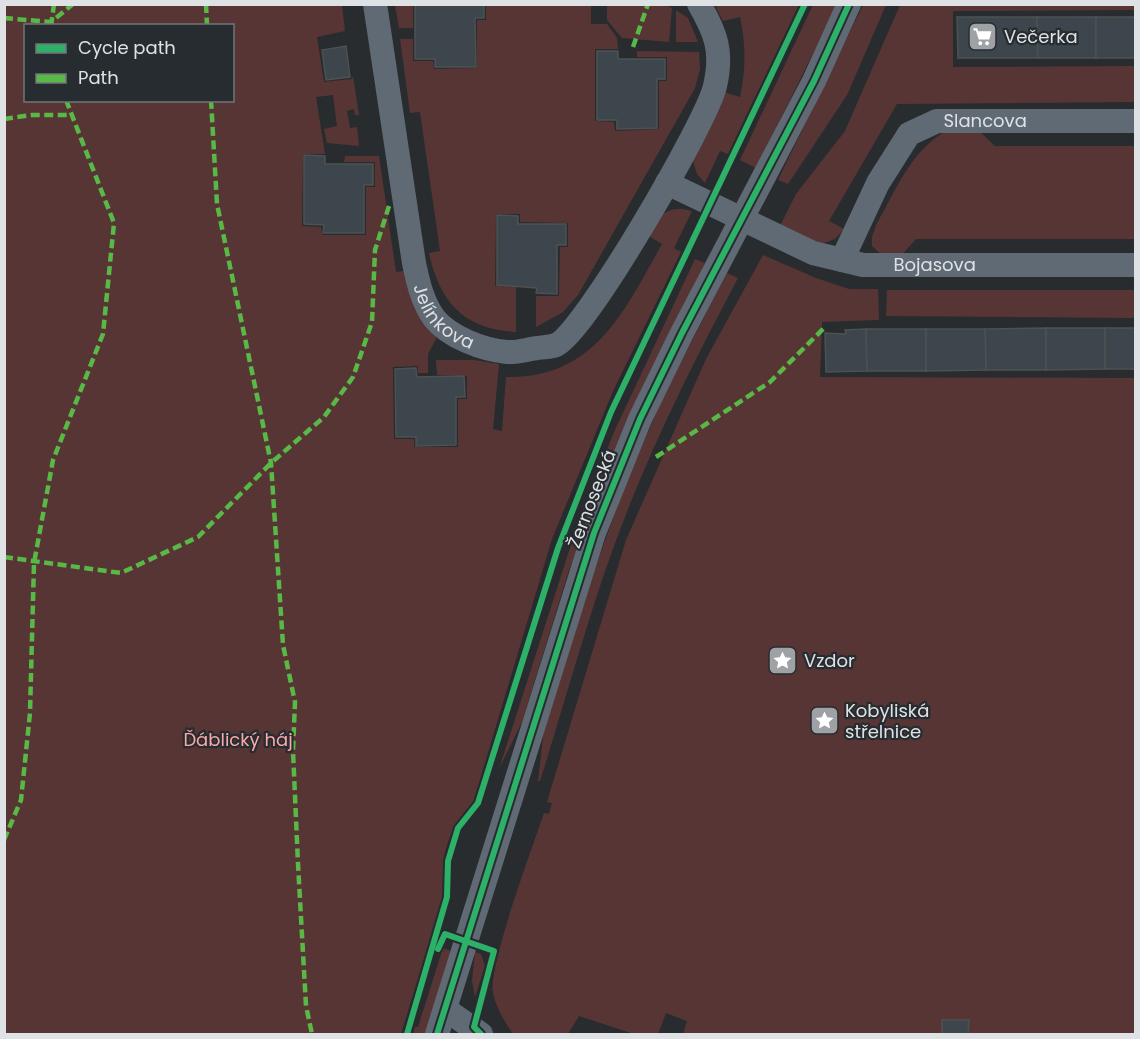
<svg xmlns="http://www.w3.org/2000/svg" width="1140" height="1039" viewBox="0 0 1140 1039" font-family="Poppins,sans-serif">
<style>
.green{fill:#583535;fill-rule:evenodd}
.building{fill:#3d454d;stroke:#4e5152;stroke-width:1.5}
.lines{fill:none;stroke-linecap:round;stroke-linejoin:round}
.minor{stroke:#5f6a75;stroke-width:24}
.quiet{stroke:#58b947;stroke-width:4.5;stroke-dasharray:9 4.5;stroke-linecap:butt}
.cycleway-casing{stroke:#272c30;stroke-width:10}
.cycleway{stroke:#2db169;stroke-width:6}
.labels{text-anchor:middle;stroke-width:4.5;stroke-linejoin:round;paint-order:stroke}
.poi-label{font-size:18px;fill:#dfe2e5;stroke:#272c30;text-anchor:start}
.street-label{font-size:18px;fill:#dfe2e5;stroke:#272c30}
.park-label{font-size:18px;fill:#faa8a8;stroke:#272c30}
</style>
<rect width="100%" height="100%" fill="#292c2e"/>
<g class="green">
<path d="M5,5H342L345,31L317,37L324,82L352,79L353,76L359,115H355L354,109L347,111L350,128L357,127L359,146L327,143L324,129L337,126L333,95L316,97L325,154H303L302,226L321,227L322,235H366V187H375V162H344L345,156H379L396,272L404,271L413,299L439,333L428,354V373H418V366L393,367L394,439H414V447H458V399H467V376L437,375L436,360H474L499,364L493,429L502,431L506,377C595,379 625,310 662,244L645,234C658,216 668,204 692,211L674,248L681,252L613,391L552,539L473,803L453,829L447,845L443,861L444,894L401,1034H5ZM26,26H232V100H26Z"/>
<polygon points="395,5 413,5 413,28 399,28"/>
<path d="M486,5H591V24H607L617,38L618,49H595V121L614,122L615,131L659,129V81H667V57H637V51L699,52L700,69L695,88L578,295L563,312L536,327V296H559L560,247H568V223L520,222V214H496L495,286L516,287V332C464,329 440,303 429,253L440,251L420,112L410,113L400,39H413V61H433L434,69L477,68V20H486Z"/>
<polygon points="607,5 665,5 672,8 669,42 622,38 607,20"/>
<path d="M715,5H799L728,154L720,151L705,183L697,174L693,161L723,92L740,97C746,68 746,46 740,17L723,21Z"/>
<polygon points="813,5 837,5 756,168 740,160"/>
<polygon points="863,5 886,5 847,95 788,184 778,180"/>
<polygon points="900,5 1135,5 1135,10 953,11 953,67 1135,66 1135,102 897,104 829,221 844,229 835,239 821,244 780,226 796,194 845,131"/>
<polygon points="676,10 688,18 698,42 676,42"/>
<path d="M954,127L977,129L995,146H1135V239H916L898,259L885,258L872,246V237L876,225C898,187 912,146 954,127Z"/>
<path d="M763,255L816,278L849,289H878L879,320L822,322L820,377L1135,378V1034H968V1020L942,1021V1034H683L687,1021L666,1013L658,1034H634L579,1016L568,1034H513C505,1022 496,1008 493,993C488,966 533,846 544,813L549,814L552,803L547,802L626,540L706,359Z"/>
<polygon points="695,259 705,263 641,390 600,487 568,573 522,722 499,769 578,523 614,432"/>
<path d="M727,273L738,278C699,352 661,426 630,504C594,593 569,689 540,781H538L544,729L588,589L621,496L663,397Z"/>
<polygon points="887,290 1135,290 1135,318 886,316"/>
<polygon points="443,948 451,951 425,1034 413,1034 415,1027 418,1027"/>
<polygon points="475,952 481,954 485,966 475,997 472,981"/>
</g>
<g class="building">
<polygon points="415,4 484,4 484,18 475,18 476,67 435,67 435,59 415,59"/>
<polygon points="957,17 1037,17 1038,58 958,58"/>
<polygon points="1037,17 1096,17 1096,58 1038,58"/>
<rect x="1096" y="17" width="40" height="41"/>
<polygon points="346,46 350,77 326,80 322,50"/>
<polygon points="597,51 618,51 618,59 665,59 665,79 657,79 657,128 617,129 617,120 597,120"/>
<polygon points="304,155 325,156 325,164 373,164 373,185 364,185 364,233 323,233 324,225 304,224"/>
<polygon points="497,215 518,216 518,224 566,224 566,245 557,245 557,294 536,293 537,288 497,285"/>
<polygon points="1046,328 1046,370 986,370 985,329"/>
<polygon points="1046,328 1105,328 1105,369 1046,370"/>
<rect x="1105" y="328" width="31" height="41"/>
<polygon points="866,329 867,371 826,372 825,333 846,334 845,330"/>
<polygon points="866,329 926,329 926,371 867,371"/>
<polygon points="926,329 985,329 986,370 926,371"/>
<polygon points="416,368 417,377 464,376 465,397 456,397 456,445 416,446 416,437 396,437 395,369"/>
<polygon points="942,1020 969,1020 968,1034 942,1034"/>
</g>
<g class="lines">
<g class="minor">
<path id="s1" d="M375,4L414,263C418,282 422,301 434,318C449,337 483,350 507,352C517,353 528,349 538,348C544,347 551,347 556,345C585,332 707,122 715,86C723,52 716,33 699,4"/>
<path id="s2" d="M667,183L813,253L863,265H1136"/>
<path id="s3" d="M842,260L878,183L909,134L937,121H1136"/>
<polyline points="445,1009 481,1034"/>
<polyline points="437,1034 594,533 640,419 682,333 814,81 849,4"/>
</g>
<g class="quiet">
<polyline points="206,4 207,26"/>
<polyline points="4,18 51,22 73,4"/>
<polyline points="51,26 54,4"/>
<polyline points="633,47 648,4"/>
<polyline points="211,100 217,204 271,463 283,645 295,702 293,751 298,864 306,1006 312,1034"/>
<polyline points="4,119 32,115 70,115"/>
<polyline points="656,457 770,382 825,327"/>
<polyline points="4,557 121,573 198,537 271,463 324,417 353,377 372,322 375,250 390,203"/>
<polyline points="4,840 21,800 30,713 34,563 53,460 103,334 114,223 66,100"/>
</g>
<defs>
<g id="cycleway">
<polyline points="438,949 445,934 494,951 474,1027 481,1034"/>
<polyline points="407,1034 447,897 448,861 458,828 478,803 558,548 611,412 805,4"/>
<polyline points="437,1034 594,533 640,419 682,333 814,81 849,4"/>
</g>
</defs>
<use href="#cycleway" class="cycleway-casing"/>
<use href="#cycleway" class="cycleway"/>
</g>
<defs>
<symbol id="supermarket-square" viewBox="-11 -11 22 22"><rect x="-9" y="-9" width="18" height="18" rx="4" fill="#9fa2a5" stroke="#272c30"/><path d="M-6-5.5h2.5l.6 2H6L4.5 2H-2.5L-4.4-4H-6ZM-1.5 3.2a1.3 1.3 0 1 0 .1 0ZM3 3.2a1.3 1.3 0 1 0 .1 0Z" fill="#fff"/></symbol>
<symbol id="sight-square" viewBox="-11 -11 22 22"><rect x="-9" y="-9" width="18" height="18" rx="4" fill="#9fa2a5" stroke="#272c30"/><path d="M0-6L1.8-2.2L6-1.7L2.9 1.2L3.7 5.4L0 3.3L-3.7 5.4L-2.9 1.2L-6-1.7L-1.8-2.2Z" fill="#fff"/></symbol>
</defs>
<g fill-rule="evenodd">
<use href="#supermarket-square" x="966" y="20" width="33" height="33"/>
<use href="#sight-square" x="766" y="644" width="33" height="33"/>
<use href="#sight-square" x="808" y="704" width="33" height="33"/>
</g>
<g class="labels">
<g class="poi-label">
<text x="1004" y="43">Večerka</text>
<text x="804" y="667">Vzdor</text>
<text x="845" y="717">Kobyliská<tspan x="845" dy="21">střelnice</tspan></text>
</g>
<g class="street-label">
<text dy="6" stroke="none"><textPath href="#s3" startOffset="222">Slancova</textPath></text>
<text dy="6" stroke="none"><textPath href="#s2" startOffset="285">Bojasova</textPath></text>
<text dy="6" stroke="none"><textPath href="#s1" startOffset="326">Jelínkova</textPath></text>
<text transform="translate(592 499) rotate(-69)" y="6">Žernosecká</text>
</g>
<g class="park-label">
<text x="238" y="746">Ďáblický háj</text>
</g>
</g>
<rect width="1140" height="1039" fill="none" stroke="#dfe2e5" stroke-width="12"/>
<rect x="24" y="24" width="210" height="78" fill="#272c30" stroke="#717578" stroke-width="1.5"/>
<rect x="36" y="44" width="30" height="9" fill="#2db169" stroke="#717578" stroke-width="1.5"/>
<text x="78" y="54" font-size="18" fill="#dfe2e5">Cycle path</text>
<rect x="36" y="74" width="30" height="9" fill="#58b947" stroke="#717578" stroke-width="1.5"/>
<text x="78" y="84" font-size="18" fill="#dfe2e5">Path</text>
</svg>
